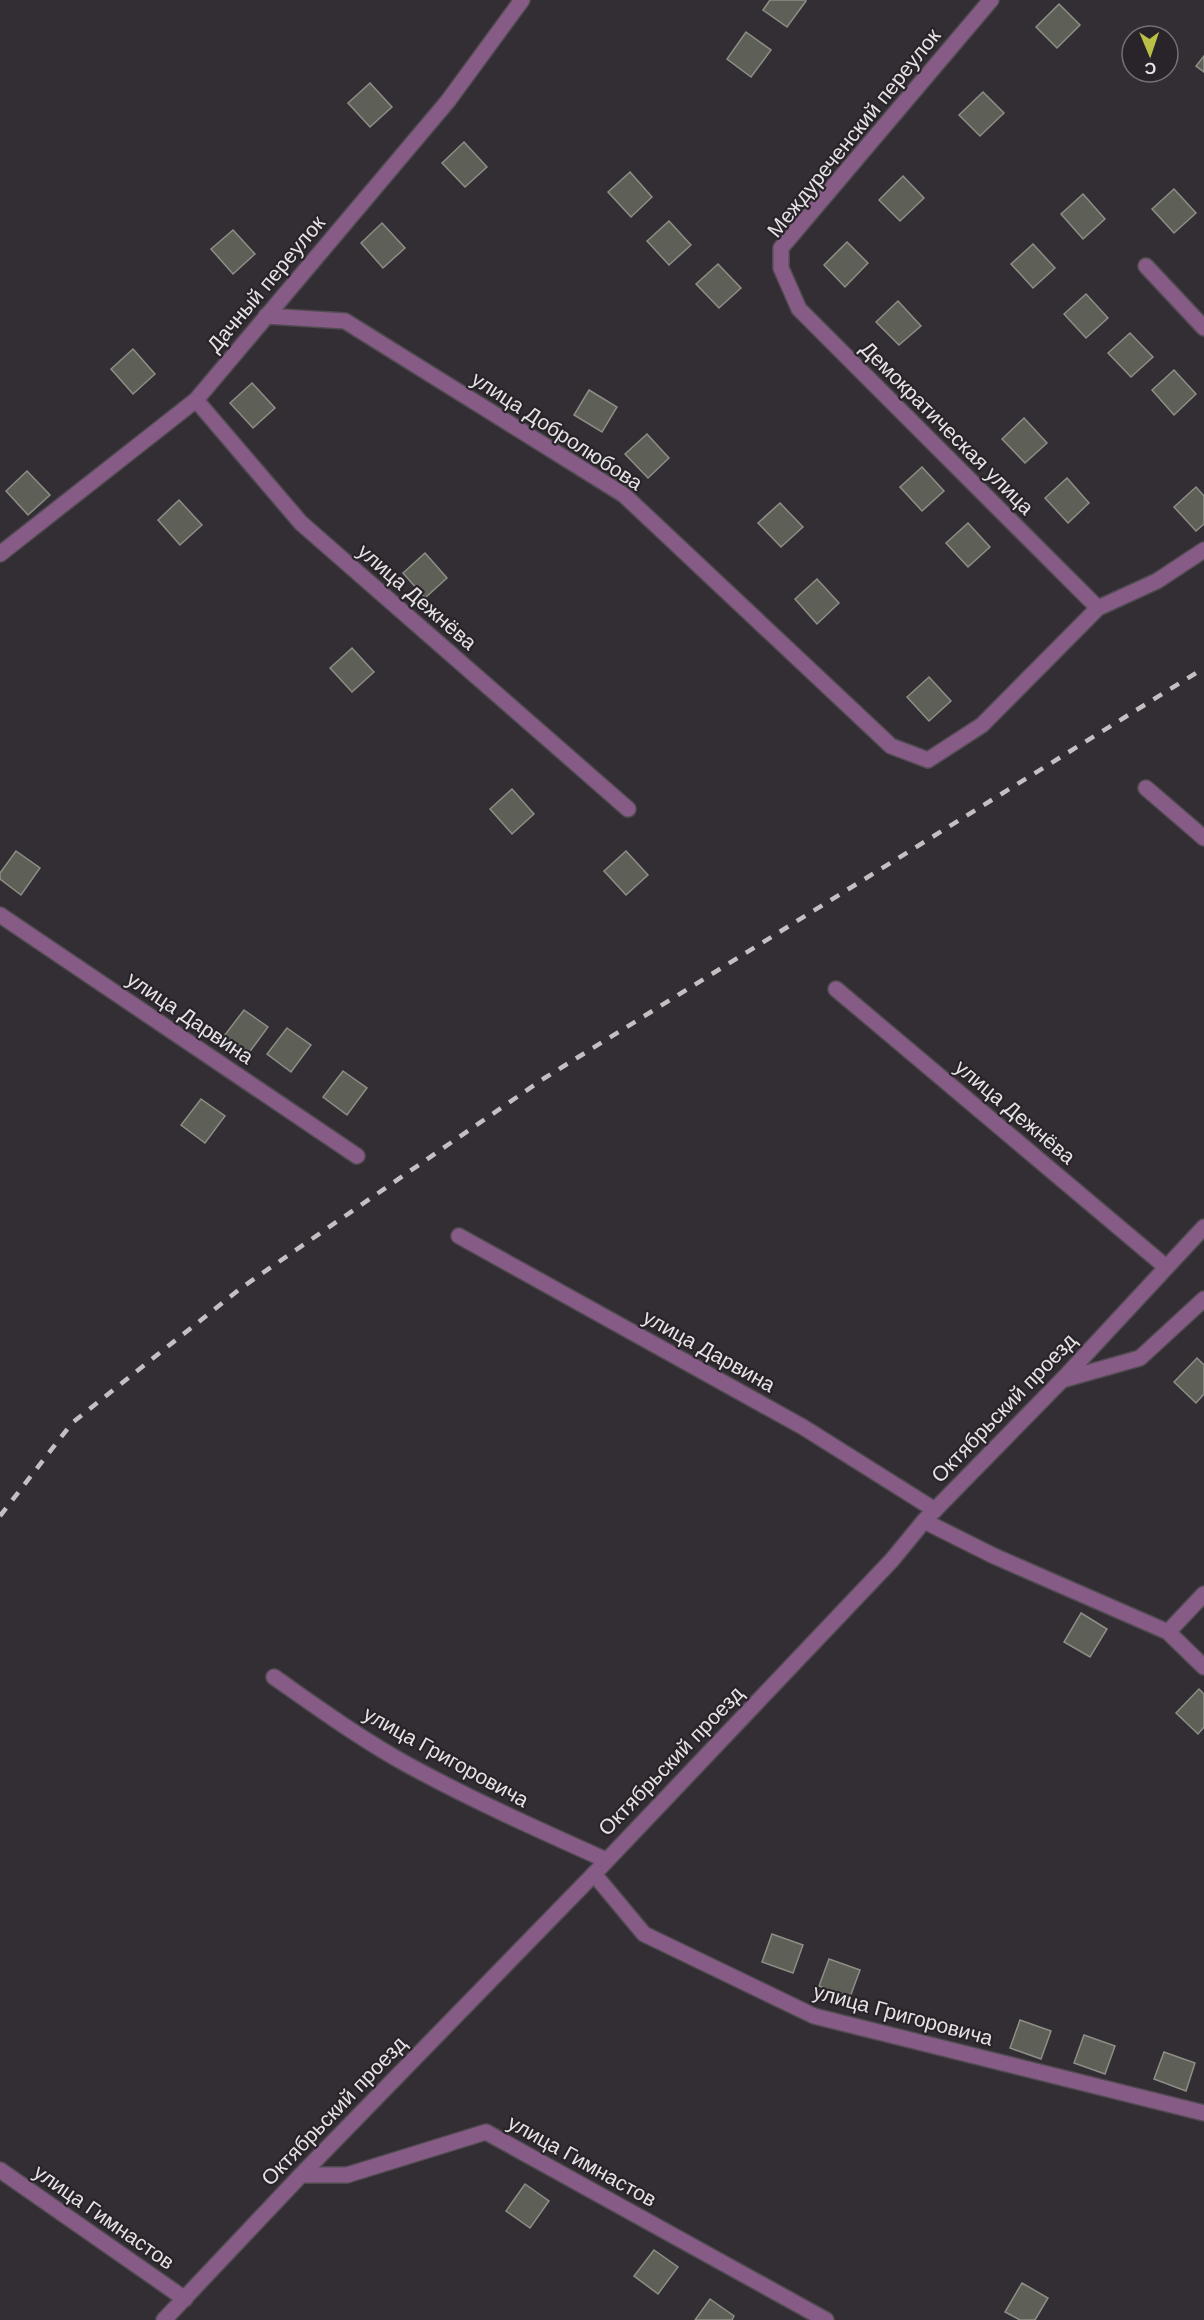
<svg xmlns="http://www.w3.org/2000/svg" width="1204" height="2320" viewBox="0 0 1204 2320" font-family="Arial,sans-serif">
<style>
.building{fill:#5e5f57;stroke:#8d8e86;stroke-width:1.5}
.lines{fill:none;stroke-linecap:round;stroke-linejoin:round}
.minor-casing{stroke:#504b50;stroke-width:18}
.minor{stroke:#865c86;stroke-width:15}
.rail{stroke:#c3bfc3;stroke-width:4.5;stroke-dasharray:10 10;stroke-linecap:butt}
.labels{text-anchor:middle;stroke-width:4.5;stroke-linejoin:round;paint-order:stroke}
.street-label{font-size:21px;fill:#e6e3e6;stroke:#292429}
</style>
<rect width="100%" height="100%" fill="#332e33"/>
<g class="building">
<polygon points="770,0 805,0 806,1 787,27 763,10"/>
<polygon points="1059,4 1080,25 1057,48 1036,27"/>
<polygon points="746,32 771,50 751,77 727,59"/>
<polygon points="1204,56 1204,72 1196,66"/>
<polygon points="370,83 392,107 370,127 348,103"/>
<polygon points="983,92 1004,113 980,136 959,115"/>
<polygon points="464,142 487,167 465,187 442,163"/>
<polygon points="630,172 652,197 631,217 608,192"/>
<polygon points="903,176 924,198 900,221 879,200"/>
<polygon points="1174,189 1196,213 1174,233 1152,209"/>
<polygon points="1083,194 1105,219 1083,239 1061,214"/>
<polygon points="669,221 691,245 669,265 647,241"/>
<polygon points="382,223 405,248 383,268 361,243"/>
<polygon points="233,230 255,254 233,274 211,249"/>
<polygon points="847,242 868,263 845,287 824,265"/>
<polygon points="1033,244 1055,268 1033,288 1011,264"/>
<polygon points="718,264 741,288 719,308 696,284"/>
<polygon points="1086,294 1108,318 1086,338 1064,314"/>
<polygon points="898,301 921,326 899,345 876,322"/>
<polygon points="1130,333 1153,357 1131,377 1108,353"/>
<polygon points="133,349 155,374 133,394 111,369"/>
<polygon points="1174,370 1196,394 1174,415 1152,390"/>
<polygon points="252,383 275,408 253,428 230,403"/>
<polygon points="589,390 617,407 602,432 574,415"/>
<polygon points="1024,418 1047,443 1025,463 1002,439"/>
<polygon points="647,434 669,458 648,478 625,454"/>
<polygon points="922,467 944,491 922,511 900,487"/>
<polygon points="27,471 50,495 28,515 6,491"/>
<polygon points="1067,478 1089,503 1068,523 1045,498"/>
<polygon points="1196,487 1204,496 1204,524 1196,531 1174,507"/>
<polygon points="179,500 202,525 180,545 158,520"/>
<polygon points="780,503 803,527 781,547 758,523"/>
<polygon points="968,523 990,547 968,567 946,543"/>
<polygon points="425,553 447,578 425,598 403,573"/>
<polygon points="817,579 839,603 817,624 795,599"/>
<polygon points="352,648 374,672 352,692 330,668"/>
<polygon points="929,677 951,701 929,721 907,697"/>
<polygon points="512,789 534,814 512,834 490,809"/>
<polygon points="16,851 40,868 21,895 0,879 0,873"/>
<polygon points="626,851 648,875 626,895 604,871"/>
<polygon points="244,1010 268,1027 248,1054 224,1036"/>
<polygon points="287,1028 311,1045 291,1072 267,1054"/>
<polygon points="343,1071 367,1088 347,1115 323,1097"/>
<polygon points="201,1099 225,1116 205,1143 181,1125"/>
<polygon points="1197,1358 1204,1365 1204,1394 1196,1403 1174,1382"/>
<polygon points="1081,1613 1107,1629 1090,1657 1064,1642"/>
<polygon points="1199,1689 1204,1694 1204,1727 1198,1734 1176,1713"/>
<polygon points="772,1934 803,1945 793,1973 762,1962"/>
<polygon points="829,1959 860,1970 850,1997 819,1986"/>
<polygon points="1020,2020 1051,2031 1041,2059 1010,2048"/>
<polygon points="1084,2035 1115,2046 1105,2074 1074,2063"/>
<polygon points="1164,2052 1195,2063 1186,2091 1154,2079"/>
<polygon points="525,2184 549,2201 530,2228 506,2211"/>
<polygon points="654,2250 678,2267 658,2294 634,2276"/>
<polygon points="1022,2283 1048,2298 1035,2320 1020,2320 1005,2312"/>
<polygon points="710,2299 734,2316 732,2320 695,2320"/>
</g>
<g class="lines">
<defs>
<g id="minor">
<polyline points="991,0 781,248 781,268 799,309 1098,608"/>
<polyline points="1146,266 1204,328"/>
<polyline points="266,316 345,321 624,495 891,746 928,760 982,725 1098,608 1157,581 1204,550"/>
<polyline points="196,400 301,523 628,809"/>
<polyline points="0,554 196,400 448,101 522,0"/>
<polyline points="1146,788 1204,838"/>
<polyline points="0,915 357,1156"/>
<polyline points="836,989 1166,1267"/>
<polyline points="459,1236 803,1427 935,1510"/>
<polyline points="1062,1380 1140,1358 1204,1299"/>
<polyline points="924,1521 994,1556 1168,1632 1204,1667"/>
<polyline points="1168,1632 1204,1594"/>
<path d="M274,1677C317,1707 361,1739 408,1765C472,1800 539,1830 606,1860"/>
<polyline points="594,1874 644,1934 814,2016 1204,2113"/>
<polyline points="0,2170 185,2299"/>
<polyline points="301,2175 347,2175 486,2132 826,2320"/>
<polyline points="164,2320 301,2175 594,1874 892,1560 924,1521 1061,1381 1204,1227"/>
</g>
</defs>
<use href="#minor" class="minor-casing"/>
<use href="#minor" class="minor"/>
<polyline class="rail" points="0,1516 72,1423 241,1288 543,1079 1204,668"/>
</g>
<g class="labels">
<g class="street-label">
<text transform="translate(854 133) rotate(-51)" y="7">Междуреченский переулок</text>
<text transform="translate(266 284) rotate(-50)" y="7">Дачный переулок</text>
<text transform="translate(947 428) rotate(45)" y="7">Демократическая улица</text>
<text transform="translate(557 431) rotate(33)" y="7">улица Добролюбова</text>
<text transform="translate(417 597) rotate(41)" y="7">улица Дежнёва</text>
<text transform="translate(190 1018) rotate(34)" y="7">улица Дарвина</text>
<text transform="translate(1015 1112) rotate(40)" y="7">улица Дежнёва</text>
<text transform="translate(709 1351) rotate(29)" y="7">улица Дарвина</text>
<text transform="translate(1004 1408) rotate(-46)" y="7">Октябрьский проезд</text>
<text transform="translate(446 1757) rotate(29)" y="7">улица Григоровича</text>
<text transform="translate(671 1761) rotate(-46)" y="7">Октябрьский проезд</text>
<text transform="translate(903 2015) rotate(15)" y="7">улица Григоровича</text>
<text transform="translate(334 2111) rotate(-46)" y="7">Октябрьский проезд</text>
<text transform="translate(582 2161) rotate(29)" y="7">улица Гимнастов</text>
<text transform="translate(104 2217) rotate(35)" y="7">улица Гимнастов</text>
</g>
</g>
<g transform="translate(1150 54) rotate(178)"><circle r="28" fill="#292429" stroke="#757075" stroke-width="1.5"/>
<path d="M0-4.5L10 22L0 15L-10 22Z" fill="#bac046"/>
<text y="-9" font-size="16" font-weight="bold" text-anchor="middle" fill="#e6e3e6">С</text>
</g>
</svg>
